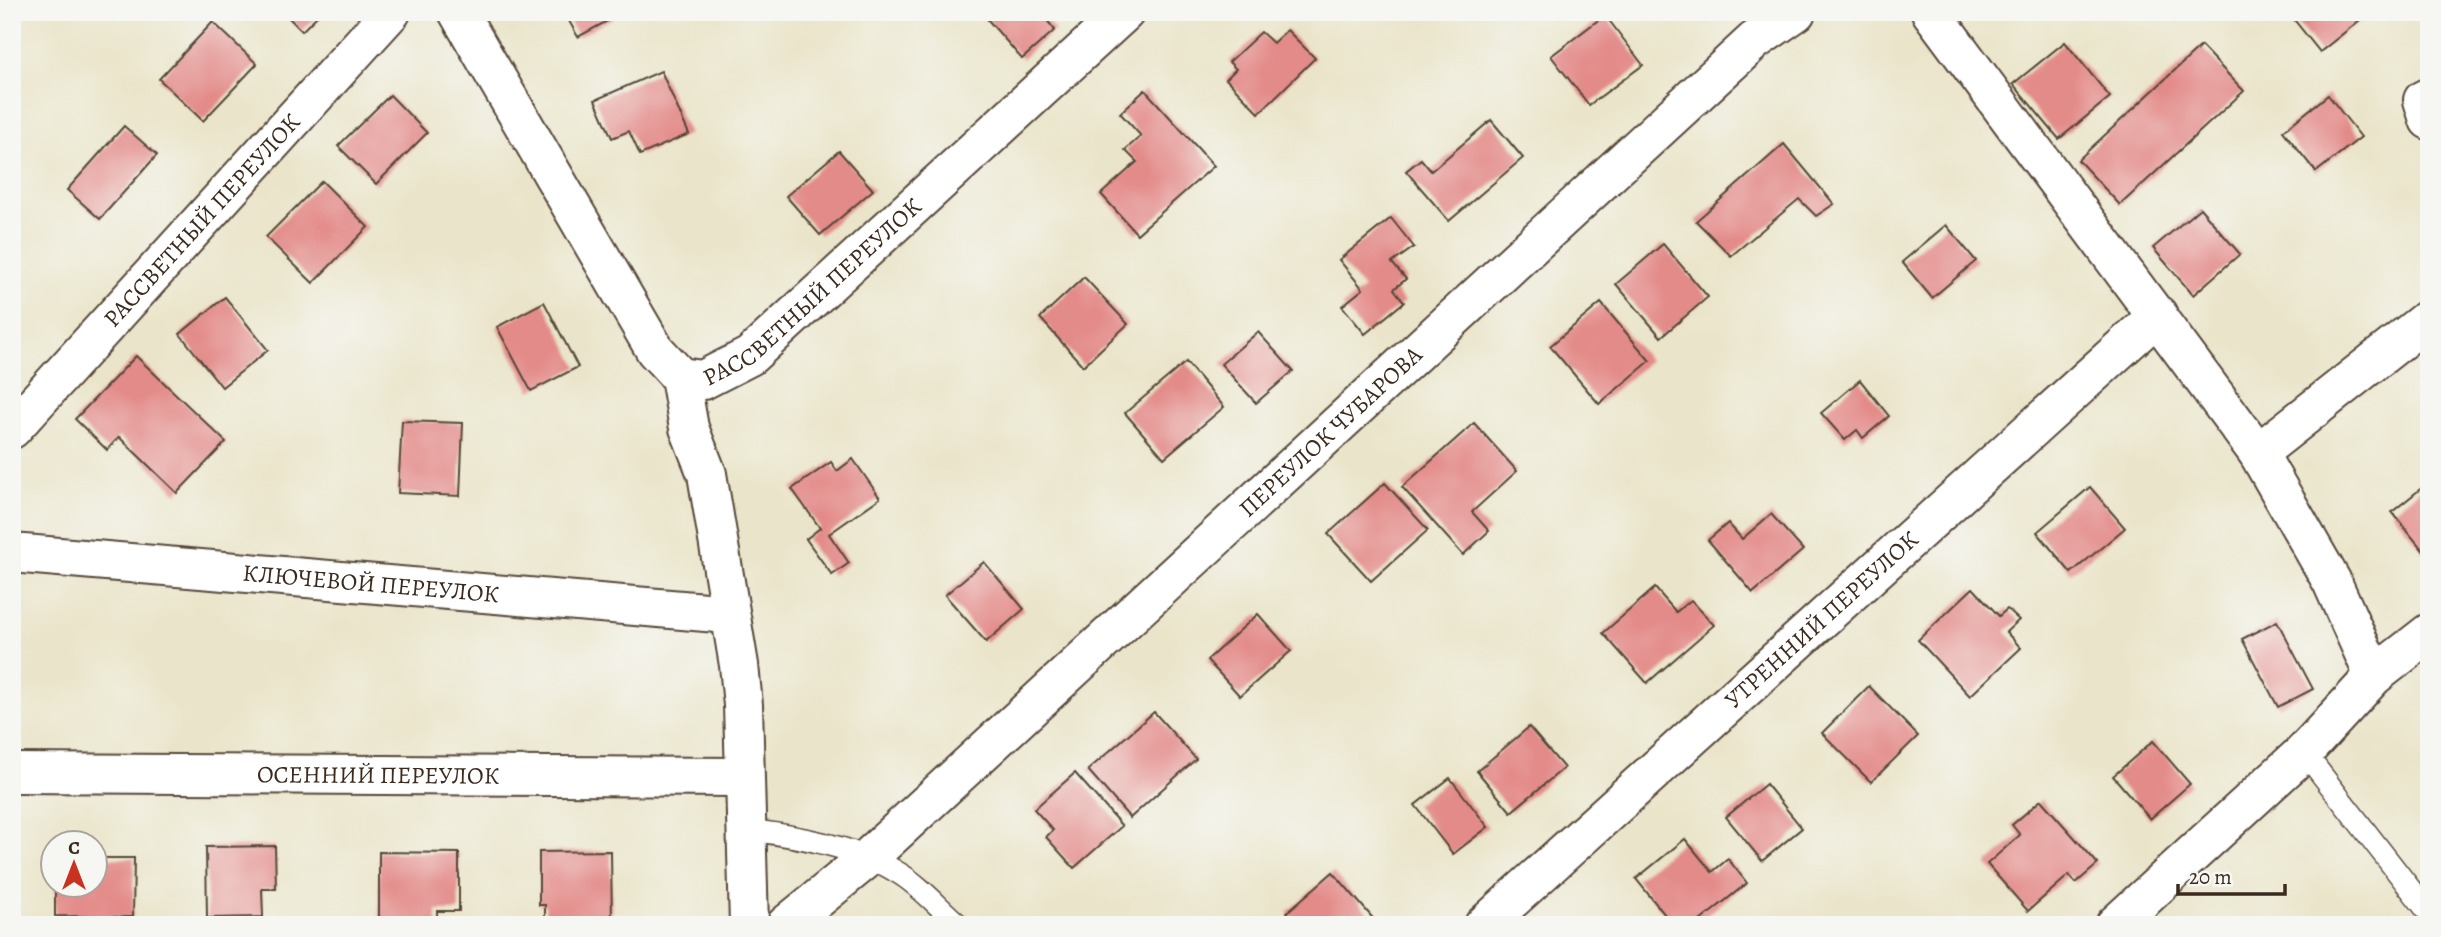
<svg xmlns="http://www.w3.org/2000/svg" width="2441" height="937" viewBox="0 0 2441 937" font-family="Alegreya,serif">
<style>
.building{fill:#e38b89}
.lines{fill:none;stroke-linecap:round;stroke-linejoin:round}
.lane-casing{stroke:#554638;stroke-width:24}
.street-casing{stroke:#554638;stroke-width:42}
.secondary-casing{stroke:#554638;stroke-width:42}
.lane{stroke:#fff;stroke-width:21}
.street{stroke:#fff;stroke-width:38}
.secondary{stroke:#fff;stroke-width:38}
.labels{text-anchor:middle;stroke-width:5;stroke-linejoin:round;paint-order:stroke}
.street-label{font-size:24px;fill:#3b2a1e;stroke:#f6f6f2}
</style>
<rect width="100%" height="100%" fill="#f6f6f2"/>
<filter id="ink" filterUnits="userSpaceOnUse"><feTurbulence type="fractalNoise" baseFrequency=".0143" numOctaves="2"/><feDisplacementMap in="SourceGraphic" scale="14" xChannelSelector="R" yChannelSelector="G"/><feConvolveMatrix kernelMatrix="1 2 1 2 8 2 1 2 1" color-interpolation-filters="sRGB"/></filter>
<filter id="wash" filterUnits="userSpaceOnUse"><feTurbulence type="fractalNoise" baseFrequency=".00686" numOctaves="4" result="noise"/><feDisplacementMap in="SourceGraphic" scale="28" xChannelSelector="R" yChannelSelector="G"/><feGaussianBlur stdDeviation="1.57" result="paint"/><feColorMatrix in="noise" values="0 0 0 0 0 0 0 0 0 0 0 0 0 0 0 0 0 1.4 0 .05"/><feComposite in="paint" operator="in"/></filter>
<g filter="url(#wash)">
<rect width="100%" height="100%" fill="#eae5ca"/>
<g id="blocks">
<g class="building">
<polygon points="283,12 321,12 302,31"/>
<polygon points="564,12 624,12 578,37"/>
<polygon points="981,12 1051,12 1045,18 1055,30 1022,59"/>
<polygon points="2288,12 2370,12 2320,52"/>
<polygon points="1605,15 1643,65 1589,105 1551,56"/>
<polygon points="213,22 257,64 203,121 159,79"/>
<polygon points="1287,30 1315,58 1259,113 1226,79 1236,69 1229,62 1261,32 1273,43"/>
<polygon points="2065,42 2110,97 2059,139 2013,84"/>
<polygon points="2201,46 2244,91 2120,205 2078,160"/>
<polygon points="661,71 689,134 640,155 629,131 612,138 595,100"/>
<polygon points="1145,90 1214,166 1137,234 1101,194 1137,162 1125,150 1141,136 1120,113"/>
<polygon points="390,95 427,133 376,184 338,146"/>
<polygon points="2328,95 2361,137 2316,172 2283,131"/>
<polygon points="1491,120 1523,158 1449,221 1406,171 1421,159 1431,171"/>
<polygon points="124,126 157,155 100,219 67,190"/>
<polygon points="1784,144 1834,204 1816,216 1799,199 1731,256 1696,221"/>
<polygon points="839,151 873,190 820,235 786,196"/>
<polygon points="322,181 368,227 313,283 266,237"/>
<polygon points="2200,208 2240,254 2193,295 2153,248"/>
<polygon points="1391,218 1414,247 1392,263 1406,279 1394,289 1404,302 1365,334 1342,306 1363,289 1339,260"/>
<polygon points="1946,225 1976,261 1932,298 1902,262"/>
<polygon points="1663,244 1708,297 1661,337 1616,284"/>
<polygon points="1084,277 1128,324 1083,366 1040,318"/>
<polygon points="225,297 268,350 222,387 180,334"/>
<polygon points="544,302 578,367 531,391 497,327"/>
<polygon points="1601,303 1650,361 1599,404 1550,346"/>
<polygon points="1258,332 1293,371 1256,403 1221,364"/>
<polygon points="136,356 226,442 177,493 119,437 107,450 75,419"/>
<polygon points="1186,362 1224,407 1164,458 1125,413"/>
<polygon points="1860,380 1889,416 1863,438 1857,430 1845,440 1821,413"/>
<polygon points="402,421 463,423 460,496 398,493"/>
<polygon points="1474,423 1517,471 1472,512 1489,531 1463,555 1402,487"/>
<polygon points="853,459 880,498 829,534 849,563 832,575 806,539 820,528 792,489 831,462 837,471"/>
<polygon points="2429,482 2429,558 2392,512"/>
<polygon points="1385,483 1428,530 1371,581 1328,534"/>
<polygon points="2090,487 2125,528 2071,573 2037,532"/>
<polygon points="1771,514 1803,550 1753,593 1708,540 1728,523 1742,539"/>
<polygon points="984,562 1024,609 986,642 945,595"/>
<polygon points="1655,588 1676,612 1691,600 1714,625 1647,683 1603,633"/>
<polygon points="1973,588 1999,616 2007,609 2019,620 2006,632 2021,648 1970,696 1918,640"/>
<polygon points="1258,614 1291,651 1240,696 1207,660"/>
<polygon points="2277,621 2313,689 2278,707 2242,639"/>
<polygon points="1869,686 1918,736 1871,782 1822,733"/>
<polygon points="1154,712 1196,759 1130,818 1088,770"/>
<polygon points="1529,727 1564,768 1511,812 1477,771"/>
<polygon points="2153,741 2190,784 2150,819 2113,776"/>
<polygon points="1075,773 1122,826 1074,868 1046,837 1053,830 1034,809"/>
<polygon points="1450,778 1488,827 1453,854 1415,805"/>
<polygon points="1766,784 1802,828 1762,861 1726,817"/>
<polygon points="2041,800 2098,864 2076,883 2069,875 2028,911 1987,864 2020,835 2012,825"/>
<polygon points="1685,839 1712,872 1728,859 1747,883 1695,925 1673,925 1636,879"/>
<polygon points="275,846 276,889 262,889 263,917 207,918 206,847"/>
<polygon points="611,851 612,925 564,925 563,921 545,921 545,905 539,905 539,852"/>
<polygon points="379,852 459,853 459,911 437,911 437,925 379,925"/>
<polygon points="94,858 134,858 133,917 55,916 55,884 94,884"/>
<polygon points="1333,872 1377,923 1375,925 1298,925 1287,912"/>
</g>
</g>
</g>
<g filter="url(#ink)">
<use href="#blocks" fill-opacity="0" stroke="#554638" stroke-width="2"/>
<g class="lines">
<defs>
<g id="lane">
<polyline points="2304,752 2429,913"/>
<path d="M747,830C793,835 857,847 897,872C920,885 939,908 959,925"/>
</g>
<g id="street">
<path id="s1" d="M458,12L655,350L680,377L703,380L750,356L1125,12"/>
<polyline points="1931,12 2258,453 2332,582 2374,676"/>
<polyline points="2429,97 2423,100 2429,120"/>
<polyline points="680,377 689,428 707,474 739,665 743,705 749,925"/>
<path id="s2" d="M12,429L391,12"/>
<polyline points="2258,453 2429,318"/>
<path id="s3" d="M12,553L729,614"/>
<path id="s4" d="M12,773L744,777"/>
<path id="s5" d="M786,925L869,857L1754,41L1796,12"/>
<path id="s6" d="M1484,925L2158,315"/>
</g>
<polyline id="secondary" points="2115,925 2304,752 2374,676 2429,633"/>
</defs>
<use href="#lane" class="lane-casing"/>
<use href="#street" class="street-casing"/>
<use href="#secondary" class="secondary-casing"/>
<use href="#lane" class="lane"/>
<use href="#street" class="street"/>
<use href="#secondary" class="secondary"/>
</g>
</g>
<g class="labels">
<g class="street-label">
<text dy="8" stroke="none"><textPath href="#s2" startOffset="282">РАССВЕТНЫЙ ПЕРЕУЛОК</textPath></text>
<text dy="8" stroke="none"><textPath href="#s1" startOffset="592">РАССВЕТНЫЙ ПЕРЕУЛОК</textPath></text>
<text dy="8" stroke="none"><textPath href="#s5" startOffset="735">ПЕРЕУЛОК ЧУБАРОВА</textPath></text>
<text dy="8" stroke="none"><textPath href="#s3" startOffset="360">КЛЮЧЕВОЙ ПЕРЕУЛОК</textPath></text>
<text dy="8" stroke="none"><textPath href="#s6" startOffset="455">УТРЕННИЙ ПЕРЕУЛОК</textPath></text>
<text dy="8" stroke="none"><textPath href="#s4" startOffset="366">ОСЕННИЙ ПЕРЕУЛОК</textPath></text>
</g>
</g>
<rect width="2441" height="937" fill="none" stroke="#f6f6f2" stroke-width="42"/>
<g transform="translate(74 864)"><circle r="33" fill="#f6f6f2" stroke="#aba49d" stroke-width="2"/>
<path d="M0-5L12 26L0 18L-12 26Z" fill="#c8321e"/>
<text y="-10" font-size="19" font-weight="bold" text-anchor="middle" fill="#3b2a1e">С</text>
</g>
<path d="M2178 884v10h107v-10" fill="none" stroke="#3b2a1e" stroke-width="3.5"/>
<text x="2189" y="884" font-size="21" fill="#3b2a1e" stroke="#f6f6f2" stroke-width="5" paint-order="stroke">20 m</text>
</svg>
